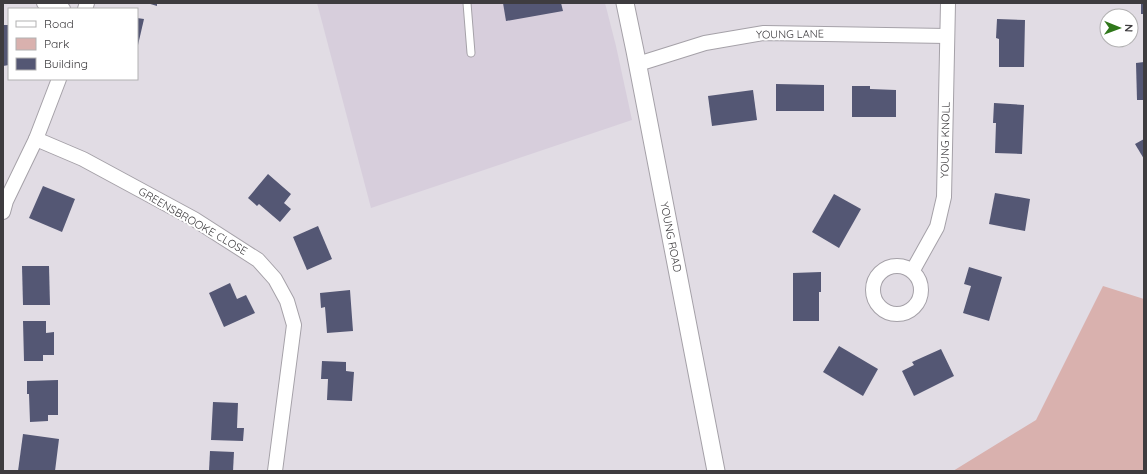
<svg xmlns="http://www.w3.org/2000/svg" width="1147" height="474" viewBox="0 0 1147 474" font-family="Quicksand,sans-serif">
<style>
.built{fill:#d7cedc}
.green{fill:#d9b1ae}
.building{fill:#545774}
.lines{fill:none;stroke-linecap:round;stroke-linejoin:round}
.service-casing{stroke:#a5a1a8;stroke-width:9}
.minor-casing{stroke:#a5a1a8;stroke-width:16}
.tertiary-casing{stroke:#a5a1a8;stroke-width:19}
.service{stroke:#fff;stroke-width:7}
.minor{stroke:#fff;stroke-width:14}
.tertiary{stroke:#fff;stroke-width:17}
.labels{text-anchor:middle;stroke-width:4;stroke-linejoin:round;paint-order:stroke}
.street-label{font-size:11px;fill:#3e3c3f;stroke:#fff}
</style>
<rect width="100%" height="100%" fill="#e1dce4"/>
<polygon class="built" points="317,3 605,3 616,46 632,120 371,208"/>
<polygon class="green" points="1103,286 1144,299 1144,471 953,471 1036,420"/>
<g class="building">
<polygon points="147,3 157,3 157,6"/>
<polygon points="503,3 561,3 563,11 506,21"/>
<rect x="1141" y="3" width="3" height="11"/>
<polygon points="137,18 144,19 138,45 137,45"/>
<polygon points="997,19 1025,20 1024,67 999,67 999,39 996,38"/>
<polygon points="3,25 9,25 9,65 3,66"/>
<polygon points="1144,62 1144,100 1137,100 1136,63"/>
<polygon points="776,84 824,85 824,111 776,111"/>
<polygon points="852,86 870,86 870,89 896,90 896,117 852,117"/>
<polygon points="753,90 757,120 712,126 708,96"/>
<polygon points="994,103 1024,105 1022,154 995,153 996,123 993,123"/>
<polygon points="1144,139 1144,159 1135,144"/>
<polygon points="268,174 291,194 284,203 291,209 280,222 259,204 257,206 248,198"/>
<polygon points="43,186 75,199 62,232 29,218"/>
<polygon points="995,193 1030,199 1025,231 989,224"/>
<polygon points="834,194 861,209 839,248 812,232"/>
<polygon points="318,226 332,259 307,270 293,237"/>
<polygon points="22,266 49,266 50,305 23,305"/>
<polygon points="969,267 1002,277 989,321 963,313 971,286 964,284"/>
<polygon points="821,272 821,292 819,292 819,321 793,321 793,273"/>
<polygon points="230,283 237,299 246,295 255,313 224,327 209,293"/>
<polygon points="350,290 353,331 327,333 325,307 321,308 320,293"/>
<polygon points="23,321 46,321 46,333 54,332 54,355 43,355 43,361 24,361"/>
<polygon points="839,346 878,369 863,396 823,372"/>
<polygon points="941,349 954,376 914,396 902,371 914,365 912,362"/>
<polygon points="322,361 346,362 346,371 354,372 352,401 327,400 328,379 321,379"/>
<polygon points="58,380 58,415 48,415 48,421 30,422 29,394 27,394 27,381"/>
<polygon points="213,402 238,403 237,428 244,428 243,441 211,440"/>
<polygon points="23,434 59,439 55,471 18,471"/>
<polygon points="210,451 234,452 233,471 209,471"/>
</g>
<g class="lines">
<defs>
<polyline id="service" points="467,3 471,53"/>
<g id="minor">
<polyline points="44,3 63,9"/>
<polyline points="85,9 87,3"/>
<polyline points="638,64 705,43 764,33 947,36"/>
<polyline points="36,139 83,159 194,219 258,260 275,279 287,301 294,325 275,471"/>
<polyline points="3,212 6,201 36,139 59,79"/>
<circle cx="897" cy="290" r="24"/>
<polyline points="913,270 937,227 944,197 948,3"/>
</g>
<polyline id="tertiary" points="625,3 635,51 716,471"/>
</defs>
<use href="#service" class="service-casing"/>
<use href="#minor" class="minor-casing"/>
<use href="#tertiary" class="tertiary-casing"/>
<use href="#service" class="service"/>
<use href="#minor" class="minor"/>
<use href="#tertiary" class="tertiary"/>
</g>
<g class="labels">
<g class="street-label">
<text transform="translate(790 34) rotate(-1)" y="4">YOUNG LANE</text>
<text transform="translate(945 140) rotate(-89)" y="4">YOUNG KNOLL</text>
<text transform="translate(193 221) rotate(30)" y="4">GREENSBROOKE CLOSE</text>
<text transform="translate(671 237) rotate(79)" y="4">YOUNG ROAD</text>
</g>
</g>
<rect width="1147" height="474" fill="none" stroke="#3e3c3f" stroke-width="8"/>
<rect x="8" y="8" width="130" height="72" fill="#ffffff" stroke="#b2b1b2"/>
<rect x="16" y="21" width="20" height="6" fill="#ffffff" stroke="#b2b1b2"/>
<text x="44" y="28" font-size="12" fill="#3e3c3f">Road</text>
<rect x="16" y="38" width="20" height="12" fill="#d9b1ae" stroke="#b2b1b2"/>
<text x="44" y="48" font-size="12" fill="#3e3c3f">Park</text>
<rect x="16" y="58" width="20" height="12" fill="#545774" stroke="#b2b1b2"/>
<text x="44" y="68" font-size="12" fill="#3e3c3f">Building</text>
<g transform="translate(1119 28) rotate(91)"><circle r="19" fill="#ffffff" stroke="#b2b1b2"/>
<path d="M0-3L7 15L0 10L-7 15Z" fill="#2f771a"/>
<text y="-6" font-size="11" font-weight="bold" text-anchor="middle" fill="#3e3c3f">N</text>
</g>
</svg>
